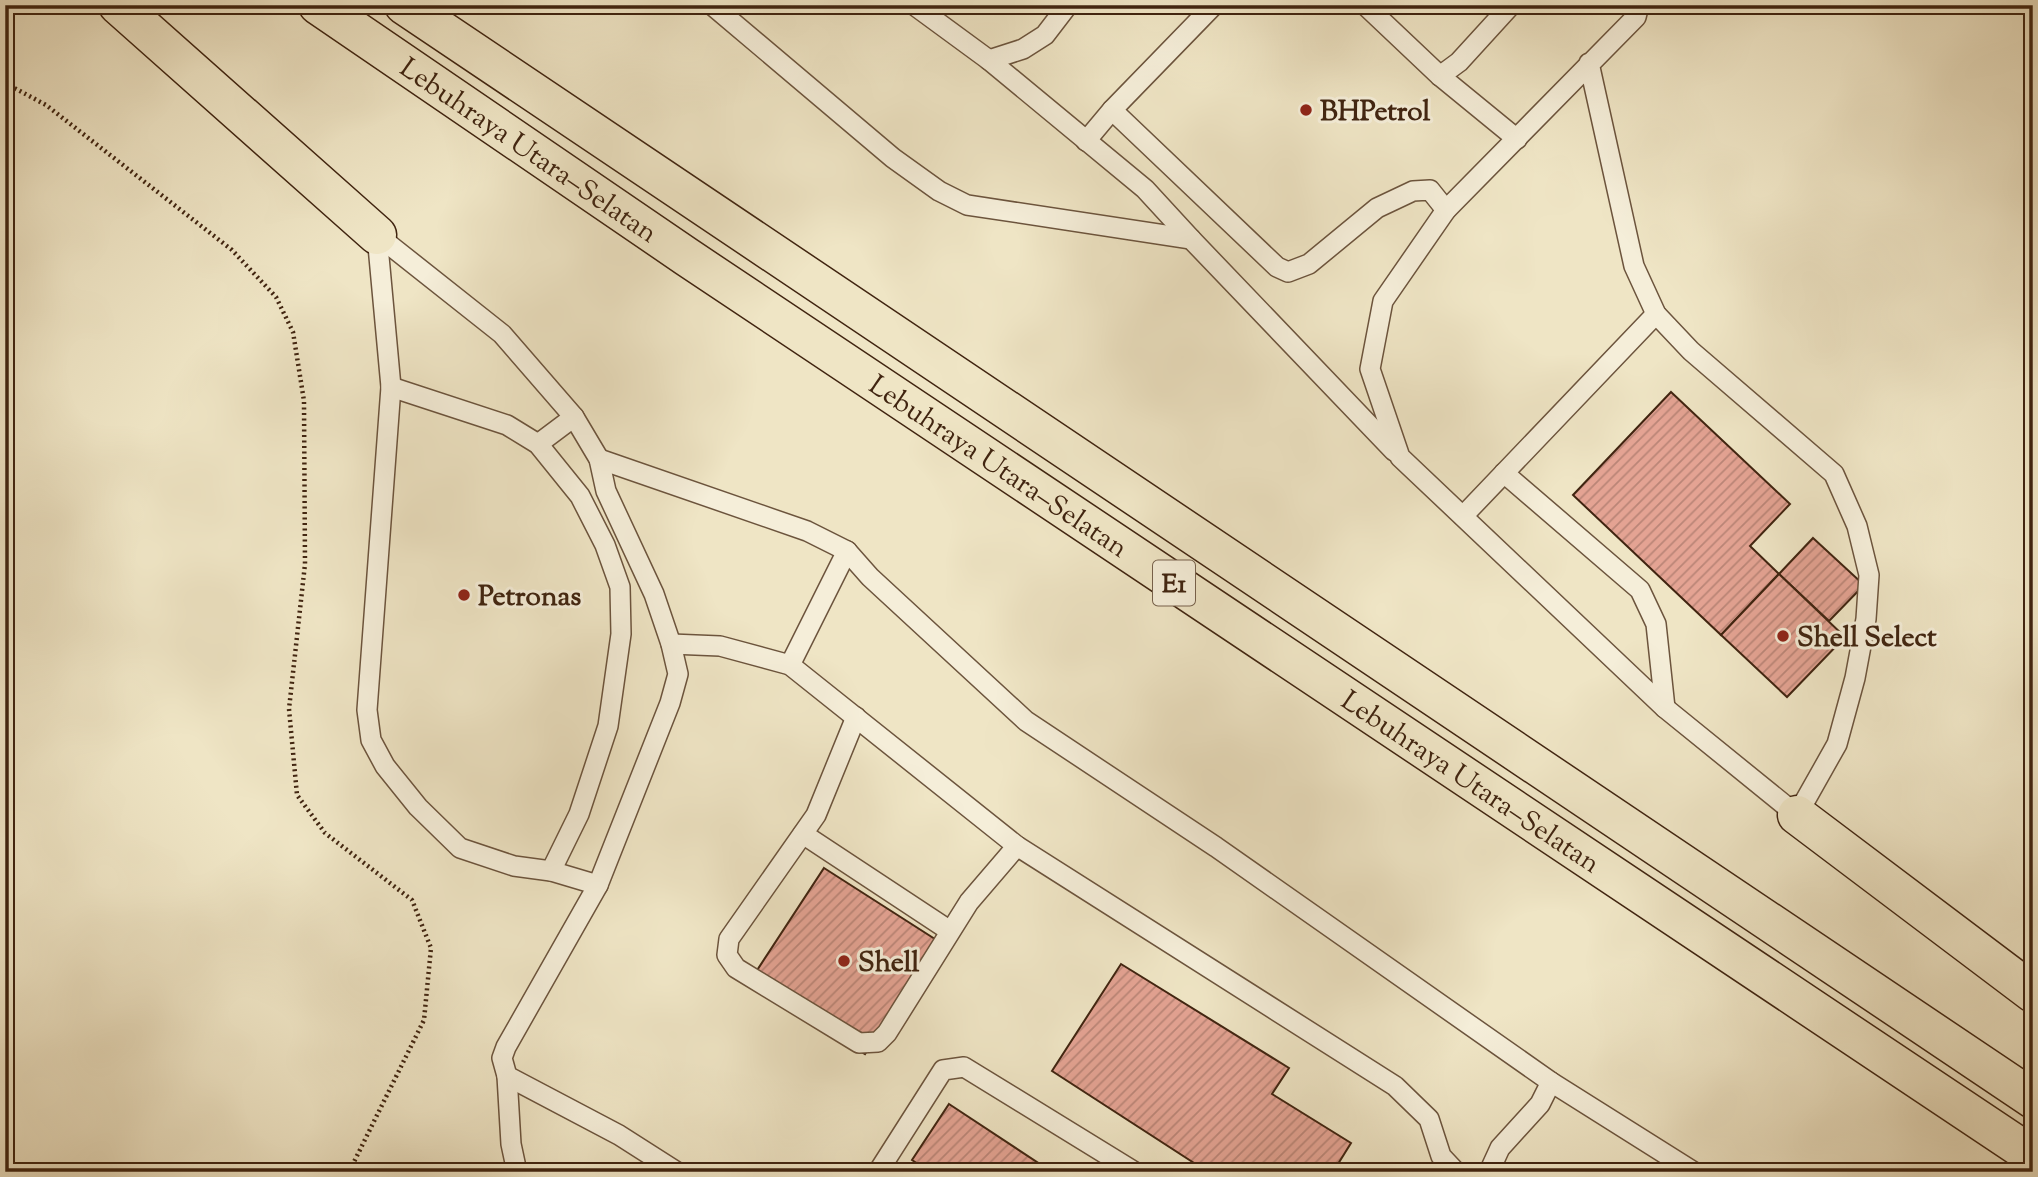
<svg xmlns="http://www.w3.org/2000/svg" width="2038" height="1177" viewBox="0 0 2038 1177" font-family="'Sorts Mill Goudy',serif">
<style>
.building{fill:url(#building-hatch);stroke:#402410;stroke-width:2}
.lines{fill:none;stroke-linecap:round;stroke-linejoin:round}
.service-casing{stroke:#6c543d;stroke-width:22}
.motorway-casing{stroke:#402410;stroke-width:41}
.path{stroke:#402410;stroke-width:4.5;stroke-dasharray:2 3.5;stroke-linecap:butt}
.service{stroke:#f5eed9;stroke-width:19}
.motorway{stroke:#efe5c5;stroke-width:38}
.poi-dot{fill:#8f2418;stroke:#f5eed9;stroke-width:2.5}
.labels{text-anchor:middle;stroke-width:6;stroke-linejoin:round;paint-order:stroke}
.shield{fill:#f5eed9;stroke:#76614c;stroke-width:2}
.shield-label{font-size:26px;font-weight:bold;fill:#402410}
.poi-label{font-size:28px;font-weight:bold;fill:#402410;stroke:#f5eed9;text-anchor:start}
.street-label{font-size:28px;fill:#402410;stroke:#f5eed9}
</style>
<defs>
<pattern id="building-hatch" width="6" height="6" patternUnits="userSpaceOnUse" patternTransform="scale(1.75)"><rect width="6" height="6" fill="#e4a393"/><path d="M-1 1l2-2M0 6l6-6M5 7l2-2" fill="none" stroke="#ba8577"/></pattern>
</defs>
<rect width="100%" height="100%" fill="#efe5c5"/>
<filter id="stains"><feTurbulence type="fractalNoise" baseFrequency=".00286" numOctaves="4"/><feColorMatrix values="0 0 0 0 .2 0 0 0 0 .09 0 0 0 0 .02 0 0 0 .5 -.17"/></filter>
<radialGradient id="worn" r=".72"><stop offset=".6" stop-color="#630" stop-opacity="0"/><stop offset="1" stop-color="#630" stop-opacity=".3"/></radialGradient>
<g class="building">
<polygon points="1671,392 1790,504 1750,546 1779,574 1721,635 1573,495"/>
<polygon points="1813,538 1864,585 1829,621 1779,574"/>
<polygon points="1779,574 1845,637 1787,697 1721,635"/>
<polygon points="824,868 938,941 865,1054 750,981"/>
<polygon points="1121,964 1289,1068 1272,1094 1351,1143 1333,1172 1208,1172 1052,1071"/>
<polygon points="949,1104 1052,1172 930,1172 912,1160"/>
</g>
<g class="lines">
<defs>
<g id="service">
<polyline points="712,5 893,158 939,191 967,205 1191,239"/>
<polyline points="914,5 989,60 1145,189 1191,239 1394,451"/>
<polyline points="1365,5 1440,76 1517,139"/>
<polyline points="989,60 1023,49 1045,35 1068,5"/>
<polyline points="1589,63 1634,266 1656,314 1691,351 1834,474 1857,526 1869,575 1866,619 1855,678 1837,744 1797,815 1665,708 1400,457 1370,369 1383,301 1446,210 1636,17 1639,5"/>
<polyline points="1440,76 1459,62 1511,5"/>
<polyline points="1112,110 1277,267 1288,272 1309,264 1377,208 1413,191 1430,190 1446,210"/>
<polyline points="1086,141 1112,110 1214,5"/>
<polyline points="377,235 502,334 574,417 599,459 606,491 654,594 671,644 678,674 670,703 598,885 506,1047 502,1058 507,1076 619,1135 677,1172"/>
<polyline points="377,235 391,387 367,710 371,740 385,766 418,807 460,848 514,866 551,871 598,885"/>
<polyline points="391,387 507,425 538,444 580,496 605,545 620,587 621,634 608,726 579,814 551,871"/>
<polyline points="538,444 574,417"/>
<polyline points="599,459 807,531 847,551 870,577 1026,721 1216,847 1551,1082 1694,1172"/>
<polyline points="1504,473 1640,590 1656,624 1665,708"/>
<polyline points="1463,516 1656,314"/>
<polyline points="671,644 720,646 790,665 1017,846 1395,1086 1429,1119 1441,1156 1456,1172"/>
<polyline points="790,665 847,551"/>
<polyline points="856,717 816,815 729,939 727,955 736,968 859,1043 878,1042 887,1033 969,902 1017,846"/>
<polyline points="803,834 950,931"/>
<polyline points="507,1076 511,1144 517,1172"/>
<polyline points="878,1172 943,1070 964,1067 1135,1172"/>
<polyline points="1489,1172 1500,1148 1540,1104 1551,1082"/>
</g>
<g id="motorway">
<polyline points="118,5 377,235"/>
<path id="s1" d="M318,5L687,257L2033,1156"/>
<polyline points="404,5 2033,1099"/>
<polyline points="1797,815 2033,993"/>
</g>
</defs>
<use href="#service" class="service-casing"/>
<use href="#motorway" class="motorway-casing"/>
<polyline class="path" points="5,83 46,105 232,250 276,297 293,332 304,401 305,564 289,709 297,795 325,833 412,900 431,948 424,1020 349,1172"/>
<use href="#service" class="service"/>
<use href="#motorway" class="motorway"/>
</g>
<g class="poi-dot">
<circle cx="1306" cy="110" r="7"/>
<circle cx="464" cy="595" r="7"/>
<circle cx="1783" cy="636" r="7"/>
<circle cx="844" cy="961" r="7"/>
</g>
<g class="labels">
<rect class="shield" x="1153" y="560.5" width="42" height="45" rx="5"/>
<g class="shield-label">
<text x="1174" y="592">E1</text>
</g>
<g class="poi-label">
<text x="1320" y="120">BHPetrol</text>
<text x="478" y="605">Petronas</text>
<text x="1797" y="646">Shell Select</text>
<text x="858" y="971">Shell</text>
</g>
<g class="street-label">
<text dy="10" stroke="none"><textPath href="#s1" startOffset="256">Lebuhraya Utara–Selatan</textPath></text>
<text dy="10" stroke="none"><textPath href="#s1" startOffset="822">Lebuhraya Utara–Selatan</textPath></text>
<text dy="10" stroke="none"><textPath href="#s1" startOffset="1390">Lebuhraya Utara–Selatan</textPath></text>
</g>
</g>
<rect width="2038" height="1177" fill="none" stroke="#efe5c5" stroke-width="28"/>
<rect x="7" y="7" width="2024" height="1163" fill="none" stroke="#402410" stroke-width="3.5"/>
<rect x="14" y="14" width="2010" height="1149" fill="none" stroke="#402410" stroke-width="2"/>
<rect width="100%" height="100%" filter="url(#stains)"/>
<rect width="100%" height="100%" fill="url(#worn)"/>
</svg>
